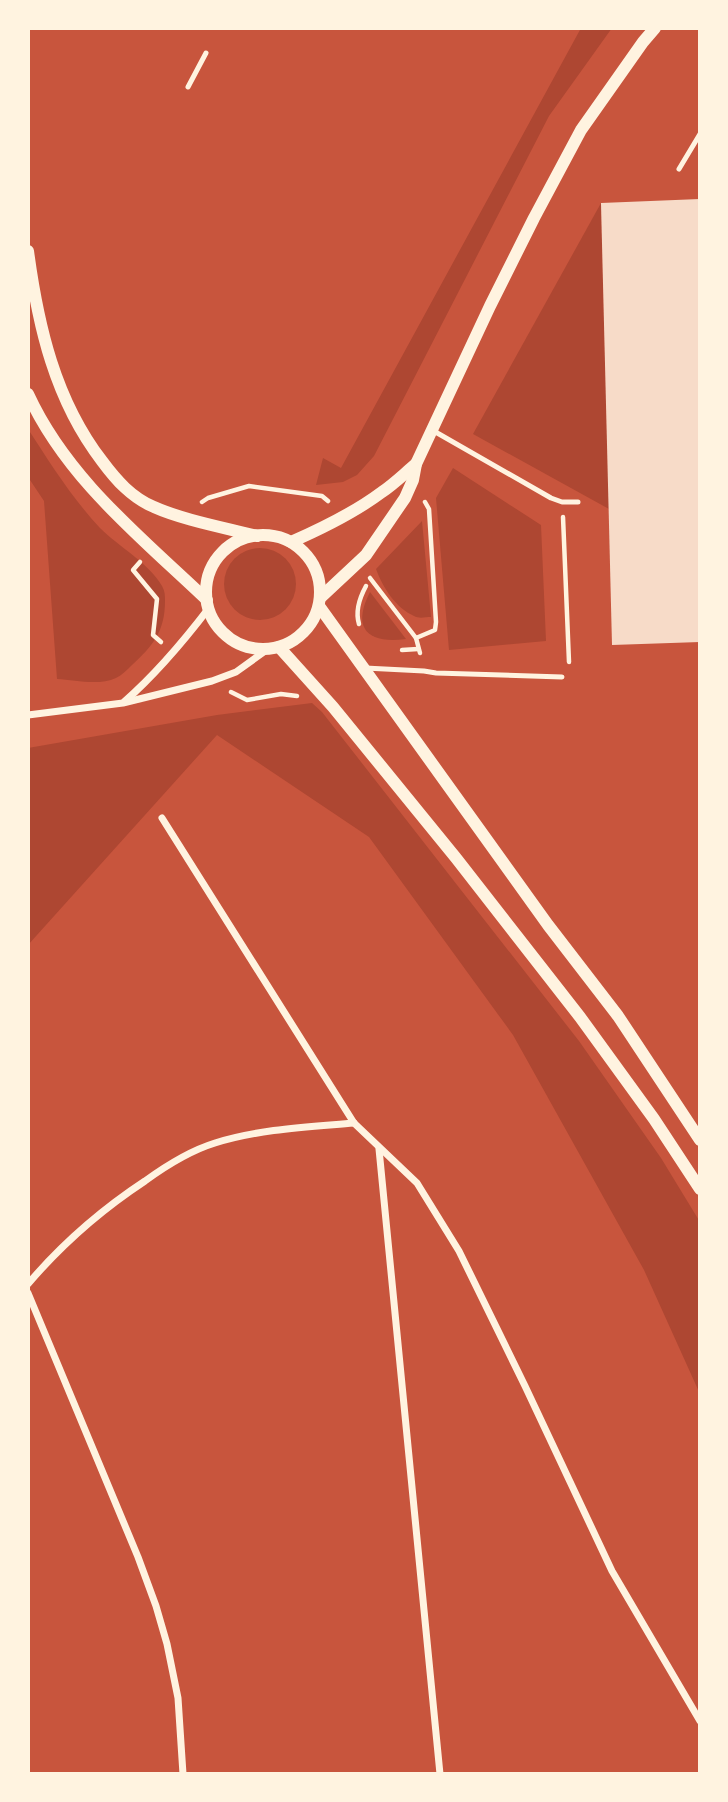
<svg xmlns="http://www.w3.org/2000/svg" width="728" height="1802" viewBox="0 0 728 1802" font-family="Poppins,sans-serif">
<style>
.green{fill:#ae4732}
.building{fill:#f7dbc8}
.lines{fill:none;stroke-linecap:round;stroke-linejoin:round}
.path{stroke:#fff3e0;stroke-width:4.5}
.service{stroke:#fff3e0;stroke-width:5}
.minor{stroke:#fff3e0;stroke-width:7}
.tertiary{stroke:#fff3e0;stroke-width:12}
</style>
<rect width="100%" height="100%" fill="#c8553d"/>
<g class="green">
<polygon points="581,28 612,28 549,116 374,456 357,475 343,482 316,485 323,458 341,468"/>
<polygon points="601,203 609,509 473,434"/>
<path d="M28,429C50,463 72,498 100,528C119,547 149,563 162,586C165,591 165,596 165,601C165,631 153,646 132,665C127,670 122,675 116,678C99,686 75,680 57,679L44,501L28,477Z"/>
<polygon points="453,468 541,525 546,641 449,650 436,498"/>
<path d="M422,521L431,617C425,617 419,619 414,616C396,608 383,588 376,569Z"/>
<circle cx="260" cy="584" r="36"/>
<path d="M370,592L406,639C368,644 351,629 370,592Z"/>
<polygon points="312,703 322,712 579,1041 661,1158 700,1222 700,1394 644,1270 513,1035 369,837 217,735 28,945 28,748 217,715"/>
</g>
<polygon class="building" points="700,199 700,642 612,645 601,203"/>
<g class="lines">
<g class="path">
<polyline points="202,502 208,498 249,486 322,496 328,501"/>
<polyline points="563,517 569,662"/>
<polyline points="140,562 133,570 157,599 153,635 161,642"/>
<polyline points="370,578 416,638 420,653"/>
<path d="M359,624C355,611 360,597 366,586"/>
<polyline points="416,638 435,630 436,622 429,509 425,502"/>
<polyline points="402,650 418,649"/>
<polyline points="231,692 247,700 281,694 297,696"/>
</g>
<g class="service">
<polyline points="188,87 206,53"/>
<polyline points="679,169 700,134"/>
<polyline points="432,430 551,498 562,502 578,502"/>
<polyline points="365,668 424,671 436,673 562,677"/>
</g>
<g class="minor">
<path d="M124,702C156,674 183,642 209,608"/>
<polyline points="28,715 123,703 212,681 236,672 268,649"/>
<polyline points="162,818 354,1123 417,1183 459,1251 525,1386 612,1571 700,1721"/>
<polyline points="379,1149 440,1774"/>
<path d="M28,1284C62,1244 101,1210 145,1181C167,1165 189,1151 215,1143C260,1129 308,1127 354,1123"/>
<polyline points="28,1293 138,1557 156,1606 167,1644 178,1698 183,1774"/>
</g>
<g class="tertiary">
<path d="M28,251C38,326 55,400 102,461C116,480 132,498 154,507C183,520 226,528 257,536"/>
<path d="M28,394C67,479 141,537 207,600"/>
<circle cx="263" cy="592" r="57"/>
<path d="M291,542C323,528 354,513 382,492C394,484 405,473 416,464"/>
<polyline points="320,598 366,555 405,498 413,480 416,464 490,306 534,218 581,130 643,42 655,28"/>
<polyline points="319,606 548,925 618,1016 700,1140"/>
<polyline points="279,647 333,707 456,858 580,1017 654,1119 700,1189"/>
</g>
</g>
<rect width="728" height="1802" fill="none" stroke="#fff3e0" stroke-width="60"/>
</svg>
